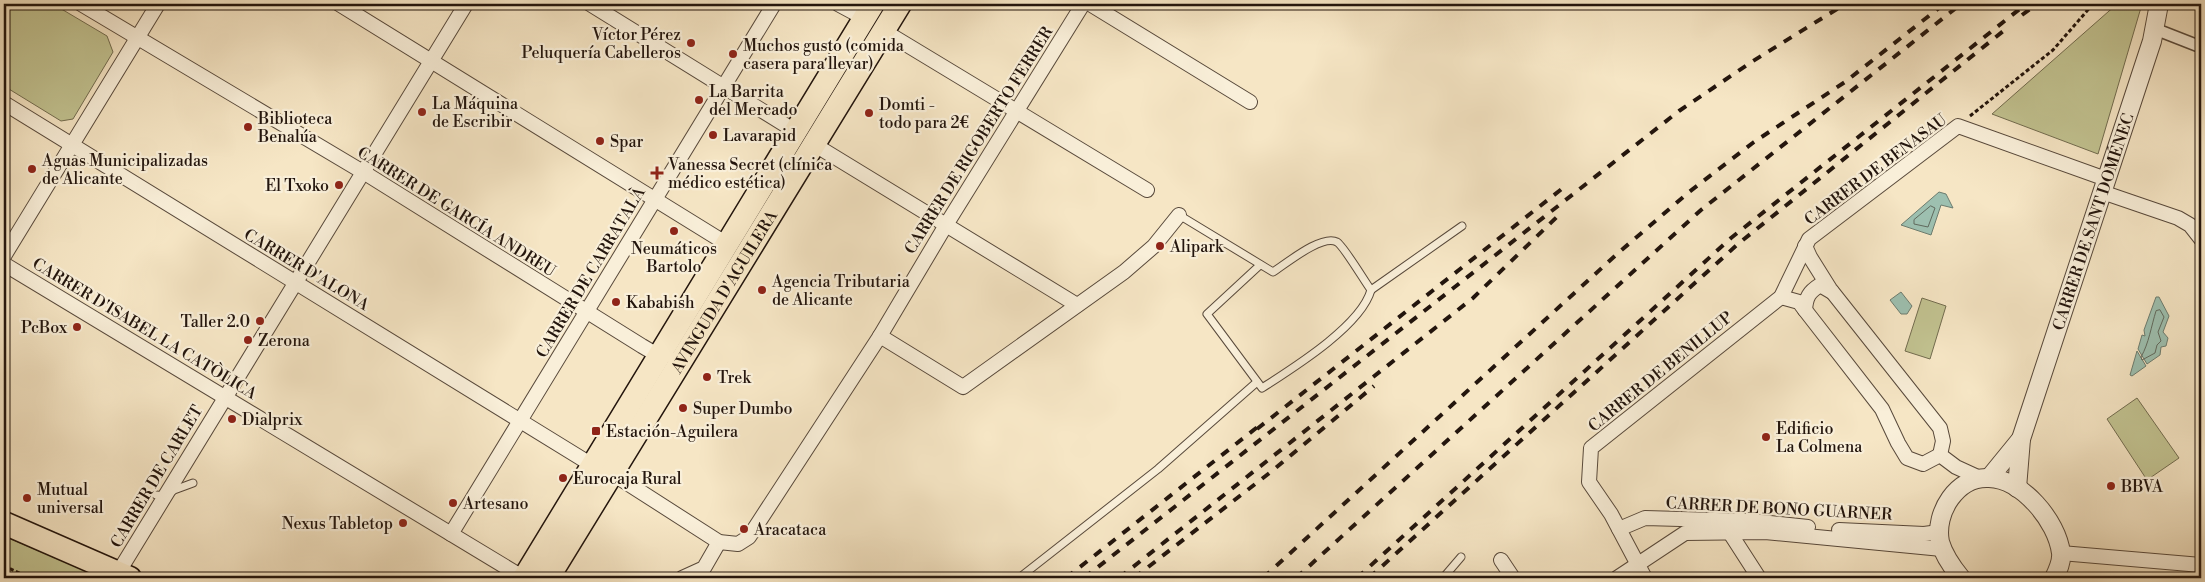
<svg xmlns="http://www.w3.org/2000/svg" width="2205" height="582" viewBox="0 0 2205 582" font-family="'Libre Bodoni',serif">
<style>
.green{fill:#c2c391;stroke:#726c4f}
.water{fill:#9dc0b0;stroke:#6c7c6f}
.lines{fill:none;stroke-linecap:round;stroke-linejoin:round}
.shore{stroke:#606a5e;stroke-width:1}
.service-casing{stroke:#58493b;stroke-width:9}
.pedestrian-casing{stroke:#58493b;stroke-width:14}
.minor-casing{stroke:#58493b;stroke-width:16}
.tertiary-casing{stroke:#58493b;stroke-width:20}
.primary-casing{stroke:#23150d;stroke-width:25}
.path{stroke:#23150d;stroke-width:3;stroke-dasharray:4 2.5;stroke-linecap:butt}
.service{stroke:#f9efd9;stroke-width:7}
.pedestrian{stroke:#f9efd9;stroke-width:11}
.minor{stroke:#f9efd9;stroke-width:14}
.tertiary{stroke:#f9efd9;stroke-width:18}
.primary{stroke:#f6e6c5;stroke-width:22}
.rail{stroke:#23150d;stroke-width:4;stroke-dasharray:9 9;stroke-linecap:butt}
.poi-dot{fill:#8f2418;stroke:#f9efd9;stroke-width:2}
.labels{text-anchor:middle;stroke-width:4.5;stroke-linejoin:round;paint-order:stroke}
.poi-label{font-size:16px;fill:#23150d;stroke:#f9efd9;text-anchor:start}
.street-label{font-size:16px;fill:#23150d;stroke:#f9efd9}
</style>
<rect width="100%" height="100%" fill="#f6e6c5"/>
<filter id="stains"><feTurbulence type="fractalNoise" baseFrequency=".004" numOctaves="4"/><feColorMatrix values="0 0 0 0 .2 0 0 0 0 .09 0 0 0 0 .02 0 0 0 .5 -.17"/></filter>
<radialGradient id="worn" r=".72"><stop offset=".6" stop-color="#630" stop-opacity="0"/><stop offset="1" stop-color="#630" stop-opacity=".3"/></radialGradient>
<g class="green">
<polygon points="4,4 53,4 107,36 113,52 73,119 61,121 4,86"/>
<polygon points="2117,4 2142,4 2098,154 1992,114"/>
<polygon points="1922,298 1946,306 1930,359 1905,351"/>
<polygon points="2137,398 2179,458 2147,480 2107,419"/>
<polygon points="4,536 102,578 4,578"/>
</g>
<g class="water">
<polygon points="1939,192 1946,194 1953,208 1941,205 1931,235 1901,225"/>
<polygon points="1901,292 1912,306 1907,314 1901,314 1890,300"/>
<polygon points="2156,297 2159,297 2169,316 2163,332 2168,338 2166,346 2161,347 2160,355 2147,364 2138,349 2142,335 2145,336 2144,330"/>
<polygon points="2137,351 2146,366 2132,376 2130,375"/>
</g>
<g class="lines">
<g class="shore">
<polygon points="1931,206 1935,208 1928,227 1914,224 1914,220"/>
<path d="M2160,310L2164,317L2158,332L2161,341L2157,345L2155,353L2142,360L2141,357C2149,343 2151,327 2156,311Z"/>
</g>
<defs>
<g id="service">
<path d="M1179,215L1273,272C1287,263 1322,234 1337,242C1343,245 1365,282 1371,290C1361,326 1293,368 1262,388L1207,314L1260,265"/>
<polyline points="1371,290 1462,226"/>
<polyline points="156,495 165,496 174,490 193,483"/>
<polyline points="1019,578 1158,469 1257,382"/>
<polyline points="1443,578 1461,557"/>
</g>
<polyline id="pedestrian" points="2155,29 2201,47"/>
<g id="minor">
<polyline points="81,4 368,175 642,346 659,356 666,355"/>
<polyline points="339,4 727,244"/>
<polyline points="590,4 795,131"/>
<polyline points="838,4 864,18"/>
<polyline points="1090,4 1250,102"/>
<polyline points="884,31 1147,190"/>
<polyline points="4,103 592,465"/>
<polyline points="815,145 1077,305"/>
<polyline points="2102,192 2178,218 2190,225 2201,239"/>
<polyline points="1805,246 1810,257 1830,289 1940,428 1943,441 1940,455 1956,467 1980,478"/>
<polyline points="4,256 158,4"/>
<polyline points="4,264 524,578"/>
<polyline points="1781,297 1799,302 1805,310 1882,409 1898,443 1907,458 1923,464 1940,455"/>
<path d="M1805,310C1806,297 1809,292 1820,285L1832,292"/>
<polyline points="880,336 963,387 1124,272 1154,246 1179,215"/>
<polyline points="613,474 719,542 738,544 749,537 880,336 946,225 1083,4"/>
<polyline points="1619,529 1645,518 1751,521 1808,527"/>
<polyline points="1839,530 1924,534 1939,532"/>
<polyline points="1730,533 1759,578"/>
<polyline points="451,534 774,4"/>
<polyline points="2061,553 2201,565"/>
<polyline points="1501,560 1513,578"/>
<polyline points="118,573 466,4"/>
<polyline points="682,578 704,568 719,542"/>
<polyline points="1617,578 1685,533 1765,532 1942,549"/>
<polyline points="1645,578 1611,514 1589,482 1591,448 1781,297 1809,239 1958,126 2106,179"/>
</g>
<g id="tertiary">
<polyline points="1990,477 2021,439"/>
<path id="s1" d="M2017,488L2021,439L2152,41L2159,4"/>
<path d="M1961,578C1952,567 1944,556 1940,542C1934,513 1957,476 1989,478C2022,479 2057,521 2061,553C2062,562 2058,570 2054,578"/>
</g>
<g id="primary">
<polyline points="4,523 130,578"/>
<polyline points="524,578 873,4"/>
<path id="s2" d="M548,578L900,4"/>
</g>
</defs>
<use href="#service" class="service-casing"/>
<use href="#pedestrian" class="pedestrian-casing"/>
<use href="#minor" class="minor-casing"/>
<use href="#tertiary" class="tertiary-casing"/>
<use href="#primary" class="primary-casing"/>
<g class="path">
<polyline points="1970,116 2053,50 2093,4"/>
<polyline points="4,566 30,578"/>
</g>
<use href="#service" class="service"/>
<use href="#pedestrian" class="pedestrian"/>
<use href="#minor" class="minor"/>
<use href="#tertiary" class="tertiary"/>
<use href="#primary" class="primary"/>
<g class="rail">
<polyline points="2022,15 2037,4"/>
<polyline points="1257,429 1568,184"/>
<polyline points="1066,578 1260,425"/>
<polyline points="1084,578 1679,111 1753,61 1845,4"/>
<polyline points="1119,578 1473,298 1560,214"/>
<polyline points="1134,578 1272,471 1374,386"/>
<polyline points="1263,578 1617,254 1689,192 1754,142 1845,82 1944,4"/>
<polyline points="1296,578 1701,210 1961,4"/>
<polyline points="1357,578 1731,238 2026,4"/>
<polyline points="1369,578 1738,244 2007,28"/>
</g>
</g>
<g class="poi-dot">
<circle cx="691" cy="43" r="5"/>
<circle cx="733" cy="54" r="5"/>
<circle cx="699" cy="100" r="5"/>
<circle cx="422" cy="112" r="5"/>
<circle cx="869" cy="113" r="5"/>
<circle cx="248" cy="127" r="5"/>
<circle cx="713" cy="135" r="5"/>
<circle cx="600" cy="141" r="5"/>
<circle cx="32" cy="169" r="5"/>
<path d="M654.5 165.5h5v5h5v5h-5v5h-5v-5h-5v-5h5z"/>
<circle cx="339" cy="185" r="5"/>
<circle cx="674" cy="231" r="5"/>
<circle cx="1160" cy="246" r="5"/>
<circle cx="762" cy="290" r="5"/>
<circle cx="616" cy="302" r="5"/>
<circle cx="260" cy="321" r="5"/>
<circle cx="77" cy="327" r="5"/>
<circle cx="248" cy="340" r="5"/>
<circle cx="707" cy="377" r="5"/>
<circle cx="683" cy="408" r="5"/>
<circle cx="232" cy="419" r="5"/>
<rect x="591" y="426" width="10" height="10" rx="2.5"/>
<circle cx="1766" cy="437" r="5"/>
<circle cx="563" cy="478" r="5"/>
<circle cx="2111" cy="486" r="5"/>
<circle cx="27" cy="498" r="5"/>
<circle cx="453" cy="503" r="5"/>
<circle cx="403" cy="523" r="5"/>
<circle cx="744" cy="529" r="5"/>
</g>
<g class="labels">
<g class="poi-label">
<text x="681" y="40" text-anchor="end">Víctor Pérez<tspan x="681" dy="18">Peluquería Cabelleros</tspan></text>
<text x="743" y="51">Muchos gusto (comida<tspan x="743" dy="18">casera para llevar)</tspan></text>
<text x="709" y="97">La Barrita<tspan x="709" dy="18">del Mercado</tspan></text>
<text x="432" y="109">La Máquina<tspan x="432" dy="18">de Escribir</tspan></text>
<text x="879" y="110">Domti -<tspan x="879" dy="18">todo para 2€</tspan></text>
<text x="258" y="124">Biblioteca<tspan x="258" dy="18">Benalúa</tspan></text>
<text x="723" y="141">Lavarapid</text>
<text x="610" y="147">Spar</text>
<text x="42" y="166">Aguas Municipalizadas<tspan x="42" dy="18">de Alicante</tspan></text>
<text x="668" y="170">Vanessa Secret (clínica<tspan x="668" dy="18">médico estética)</tspan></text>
<text x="329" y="191" text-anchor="end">El Txoko</text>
<text x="1170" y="252">Alipark</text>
<text x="674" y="254" text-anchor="middle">Neumáticos<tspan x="674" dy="18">Bartolo</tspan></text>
<text x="772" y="287">Agencia Tributaria<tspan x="772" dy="18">de Alicante</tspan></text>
<text x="626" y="308">Kababish</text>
<text x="250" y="327" text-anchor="end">Taller 2.0</text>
<text x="67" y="333" text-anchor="end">PcBox</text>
<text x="258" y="346">Zerona</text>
<text x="717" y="383">Trek</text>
<text x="693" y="414">Super Dumbo</text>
<text x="242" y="425">Dialprix</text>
<text x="1776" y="434">Edificio<tspan x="1776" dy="18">La Colmena</tspan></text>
<text x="606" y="437">Estación-Aguilera</text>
<text x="573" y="484">Eurocaja Rural</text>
<text x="2121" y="492">BBVA</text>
<text x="37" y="495">Mutual<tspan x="37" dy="18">universal</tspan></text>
<text x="463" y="509">Artesano</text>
<text x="393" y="529" text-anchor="end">Nexus Tabletop</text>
<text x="754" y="535">Aracataca</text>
</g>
<g class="street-label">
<text transform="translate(978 140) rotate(-58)" y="6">CARRER DE RIGOBERTO FERRER</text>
<text transform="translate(1875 169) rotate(-37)" y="6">CARRER DE BENASAU</text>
<text transform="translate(457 211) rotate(32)" y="6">CARRER DE GARCÍA ANDREU</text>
<text dy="6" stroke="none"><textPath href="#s1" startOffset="278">CARRER DE SANT DOMÉNEC</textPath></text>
<text transform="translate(307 269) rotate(31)" y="6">CARRER D'ALONA</text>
<text transform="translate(590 272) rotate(-59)" y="6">CARRER DE CARRATALÀ</text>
<text dy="6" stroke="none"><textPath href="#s2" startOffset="336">AVINGUDA D'AGUILERA</textPath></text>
<text transform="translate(145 328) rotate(31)" y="6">CARRER D'ISABEL LA CATÒLICA</text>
<text transform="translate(1660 371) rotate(-39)" y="6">CARRER DE BENILLUP</text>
<text transform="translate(156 476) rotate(-59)" y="6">CARRER DE CARLET</text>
<text transform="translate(1779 508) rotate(3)" y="6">CARRER DE BONO GUARNER</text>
</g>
</g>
<rect width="2205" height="582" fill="none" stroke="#f6e6c5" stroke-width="20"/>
<rect x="5" y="5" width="2195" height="572" fill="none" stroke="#23150d" stroke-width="2.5"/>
<rect x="10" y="10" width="2185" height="562" fill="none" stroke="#23150d"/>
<rect width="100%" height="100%" filter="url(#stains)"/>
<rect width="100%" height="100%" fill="url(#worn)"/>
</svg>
